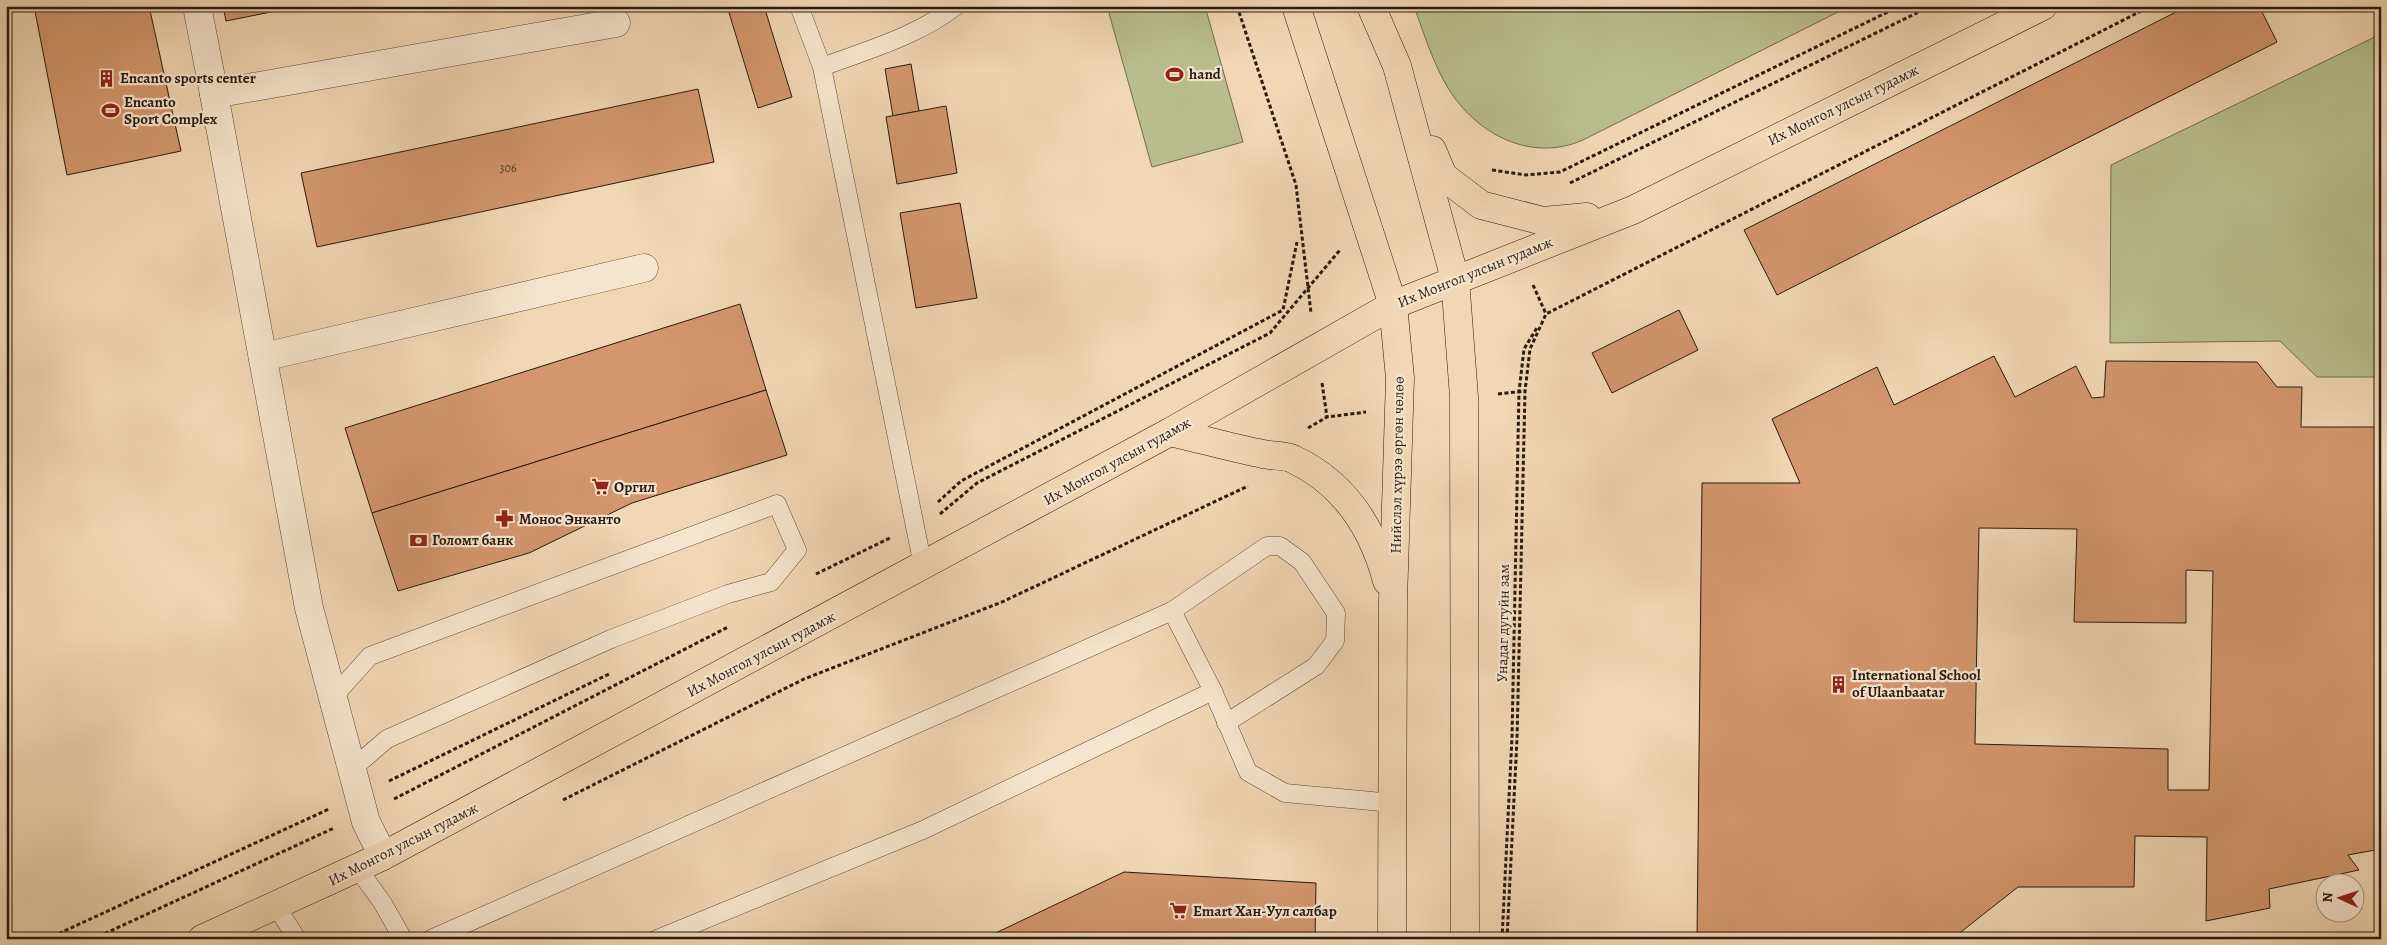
<svg xmlns="http://www.w3.org/2000/svg" width="2387" height="945" viewBox="0 0 2387 945" font-family="Alegreya,serif">
<style>
.green{fill:#b9be8d;stroke:#706c4e}
.building{fill:#d3966e;stroke:#271b0e;fill-rule:evenodd}
.lines{fill:none;stroke-linecap:round;stroke-linejoin:round}
.lane-casing{stroke:#5a4a37;stroke-width:19}
.street-casing{stroke:#5a4a37;stroke-width:29}
.primary-casing{stroke:#271b0e;stroke-width:29}
.path{stroke:#271b0e;stroke-width:3;stroke-dasharray:4 2.5;stroke-linecap:butt}
.lane{stroke:#f6e5ce;stroke-width:18}
.street{stroke:#f6e5ce;stroke-width:28}
.primary{stroke:#f1d7b3;stroke-width:28}
.labels{text-anchor:middle;stroke-width:4.5;stroke-linejoin:round;paint-order:stroke}
.number-label{font-size:12px;fill:#523a26}
.poi-label{font-size:15px;font-weight:bold;fill:#271b0e;stroke:#f6e5ce;text-anchor:start}
.street-label{font-size:15px;fill:#271b0e;stroke:#f6e5ce}
</style>
<rect width="100%" height="100%" fill="#f1d7b3"/>
<filter id="stains"><feTurbulence type="fractalNoise" baseFrequency=".004" numOctaves="4"/><feColorMatrix values="0 0 0 0 .2 0 0 0 0 .09 0 0 0 0 .02 0 0 0 .5 -.17"/></filter>
<radialGradient id="worn" r=".72"><stop offset=".6" stop-color="#630" stop-opacity="0"/><stop offset="1" stop-color="#630" stop-opacity=".3"/></radialGradient>
<g class="green">
<polygon points="1107,6 1205,6 1243,142 1152,167"/>
<path d="M1414,6H1850L1583,140C1531,163 1476,134 1448,88C1433,63 1424,34 1414,6Z"/>
<polygon points="2381,34 2381,377 2317,377 2280,341 2110,343 2111,165"/>
</g>
<g class="building">
<polygon points="34,6 149,6 181,151 67,175"/>
<polygon points="223,6 301,6 226,21"/>
<polygon points="727,6 764,6 792,97 758,108"/>
<polygon points="2188,6 2259,6 2277,42 1777,295 1744,230"/>
<polygon points="911,64 919,111 893,116 885,69"/>
<polygon points="698,89 714,162 317,247 301,173"/>
<polygon points="946,106 957,173 897,184 886,117"/>
<polygon points="960,203 977,298 916,308 900,213"/>
<polygon points="740,304 766,390 372,513 345,428"/>
<polygon points="1679,310 1698,350 1612,393 1592,353"/>
<path d="M1994,356L2015,397L2076,366L2092,398L2104,397L2106,361L2257,362L2277,387H2302L2301,427H2381V849L2348,855L2359,870L2269,889L2270,908L2206,921L2207,837L2135,836L2134,887H2018L1952,939H1697L1702,483H1800L1772,419L1877,367L1894,405ZM1979,528L2077,529L2074,622L2186,623V570L2213,571L2209,790H2168V749L1975,744Z"/>
<polygon points="766,390 787,455 632,503 529,553 398,591 372,513"/>
<polygon points="1124,872 1316,883 1315,939 983,939"/>
</g>
<g class="lines">
<defs>
<g id="lane">
<path d="M799,6L822,67C868,50 917,36 956,6"/>
<polyline points="822,67 923,566"/>
<polyline points="1172,611 1267,546 1280,546 1302,562 1336,613 1335,641 1316,666 1226,723"/>
<polyline points="1213,691 1248,772 1285,793 1393,803"/>
<polyline points="334,696 370,656 777,504 797,550 771,582 728,594 611,639 387,739 352,769"/>
<polyline points="358,869 382,902 403,939"/>
<polyline points="276,906 297,939"/>
<polyline points="431,939 1172,611 1213,691 923,830 657,939"/>
</g>
<g id="street">
<polyline points="197,6 214,94"/>
<polyline points="263,357 644,268"/>
<polyline points="383,856 366,822 309,608 214,94 616,23"/>
</g>
<g id="primary">
<polyline points="1296,6 1393,305 1400,378 1393,601 1392,939"/>
<polyline points="1371,6 1397,66 1455,279 1464,397 1465,939"/>
<polyline points="1432,150 1443,176 1481,205 1543,221 1587,217"/>
<path d="M1170,432C1201,439 1232,448 1263,454C1272,456 1285,455 1293,459C1344,483 1373,528 1387,581"/>
<polyline points="202,939 383,856 1170,432 1393,305 1633,210 2043,6"/>
</g>
</defs>
<use href="#lane" class="lane-casing"/>
<use href="#street" class="street-casing"/>
<use href="#primary" class="primary-casing"/>
<g class="path">
<polyline points="1237,6 1296,185 1311,313"/>
<polyline points="1492,170 1526,175 1560,172 1900,6"/>
<polyline points="1570,183 1931,6"/>
<polyline points="1533,285 1546,314"/>
<polyline points="1322,383 1327,417"/>
<polyline points="1498,394 1525,391"/>
<polyline points="1308,428 1327,417 1366,412"/>
<polyline points="938,502 961,481 1283,310 1297,242"/>
<polyline points="940,514 977,483 1270,333 1340,250"/>
<polyline points="816,574 890,538"/>
<polyline points="389,781 611,673"/>
<polyline points="394,799 728,627"/>
<polyline points="563,800 804,679 1002,602 1248,486"/>
<polyline points="47,939 329,809"/>
<polyline points="93,939 334,828"/>
<polyline points="1502,939 1512,737 1519,392 1524,349 1538,326"/>
<polyline points="1507,939 1517,739 1525,391 1530,349 1546,314 2151,6"/>
</g>
<use href="#lane" class="lane"/>
<use href="#street" class="street"/>
<use href="#primary" class="primary"/>
</g>
<defs>
<symbol id="stadium-bare" viewBox="-9 -9 18 18"><path d="M0-5a6.5 5 0 1 0 0 10a6.5 5 0 1 0 0-10ZM-3.5-1.8h7v3.6h-7Z" fill="#8f2418" stroke="#f6e5ce" stroke-width="2.5" paint-order="stroke"/></symbol>
<symbol id="building-bare" viewBox="-9 -9 18 18"><path d="M-4-6H4V6H1V3H-1V6H-4ZM-2.5-4.3h1.7v1.8h-1.7ZM.8-4.3h1.7v1.8H.8ZM-2.5-1h1.7V.8h-1.7ZM.8-1h1.7V.8H.8Z" fill="#8f2418" stroke="#f6e5ce" stroke-width="2.5" paint-order="stroke"/></symbol>
<symbol id="supermarket-bare" viewBox="-9 -9 18 18"><path d="M-6-5.5h2.5l.6 2H6L4.5 2H-2.5L-4.4-4H-6ZM-1.5 3.2a1.3 1.3 0 1 0 .1 0ZM3 3.2a1.3 1.3 0 1 0 .1 0Z" fill="#8f2418" stroke="#f6e5ce" stroke-width="2.5" paint-order="stroke"/></symbol>
<symbol id="pharmacy-bare" viewBox="-9 -9 18 18"><path d="M-2-6h4v4h4v4h-4v4h-4v-4h-4v-4h4Z" fill="#8f2418" stroke="#f6e5ce" stroke-width="2.5" paint-order="stroke"/></symbol>
<symbol id="bank-bare" viewBox="-9 -9 18 18"><path d="M-6-4H6V4H-6ZM0-2.3a2.3 2.3 0 1 0 0 4.6a2.3 2.3 0 1 0 0-4.6Z" fill="#8f2418" stroke="#f6e5ce" stroke-width="2.5" paint-order="stroke"/></symbol>
</defs>
<g fill-rule="evenodd">
<use href="#stadium-bare" x="1162" y="62" width="25" height="25"/>
<use href="#building-bare" x="94" y="66" width="25" height="25"/>
<use href="#stadium-bare" x="98" y="98" width="25" height="25"/>
<use href="#supermarket-bare" x="588" y="474" width="25" height="25"/>
<use href="#pharmacy-bare" x="492" y="506" width="25" height="25"/>
<use href="#bank-bare" x="406" y="528" width="25" height="25"/>
<use href="#building-bare" x="1826" y="672" width="25" height="25"/>
<use href="#supermarket-bare" x="1166" y="898" width="25" height="25"/>
</g>
<g class="labels">
<g class="number-label">
<text x="508" y="172">306</text>
</g>
<g class="poi-label">
<text x="1189" y="79">hand</text>
<text x="120" y="83">Encanto sports center</text>
<text x="124" y="107">Encanto<tspan x="124" dy="17">Sport Complex</tspan></text>
<text x="614" y="492">Оргил</text>
<text x="519" y="524">Монос Энканто</text>
<text x="432" y="545">Голомт банк</text>
<text x="1852" y="680">International School<tspan x="1852" dy="17">of Ulaanbaatar</tspan></text>
<text x="1193" y="916">Emart Хан-Уул салбар</text>
</g>
<g class="street-label">
<text transform="translate(1843 105) rotate(-26)" y="5">Их Монгол улсын гудамж</text>
<text transform="translate(1475 272) rotate(-22)" y="5">Их Монгол улсын гудамж</text>
<text transform="translate(1117 461) rotate(-29)" y="5">Их Монгол улсын гудамж</text>
<text transform="translate(1397 465) rotate(-89)" y="5">Нийслэл хүрээ өргөн чөлөө</text>
<text transform="translate(1503 623) rotate(-89)" y="5">Унадаг дугуйн зам</text>
<text transform="translate(761 654) rotate(-28)" y="5">Их Монгол улсын гудамж</text>
<text transform="translate(403 844) rotate(-27)" y="5">Их Монгол улсын гудамж</text>
</g>
</g>
<rect width="2387" height="945" fill="none" stroke="#f1d7b3" stroke-width="25"/>
<rect x="8" y="8" width="2372" height="930" fill="none" stroke="#271b0e" stroke-width="2.5"/>
<rect x="12" y="12" width="2362" height="920" fill="none" stroke="#271b0e"/>
<g transform="translate(2340 898) rotate(273)"><circle r="24" fill="#f6e5ce" stroke="#a39481"/>
<path d="M0-4L9 19L0 12L-9 19Z" fill="#8f2418"/>
<text y="-8" font-size="14" font-weight="bold" text-anchor="middle" fill="#271b0e">N</text>
</g>
<rect width="100%" height="100%" filter="url(#stains)"/>
<rect width="100%" height="100%" fill="url(#worn)"/>
</svg>
